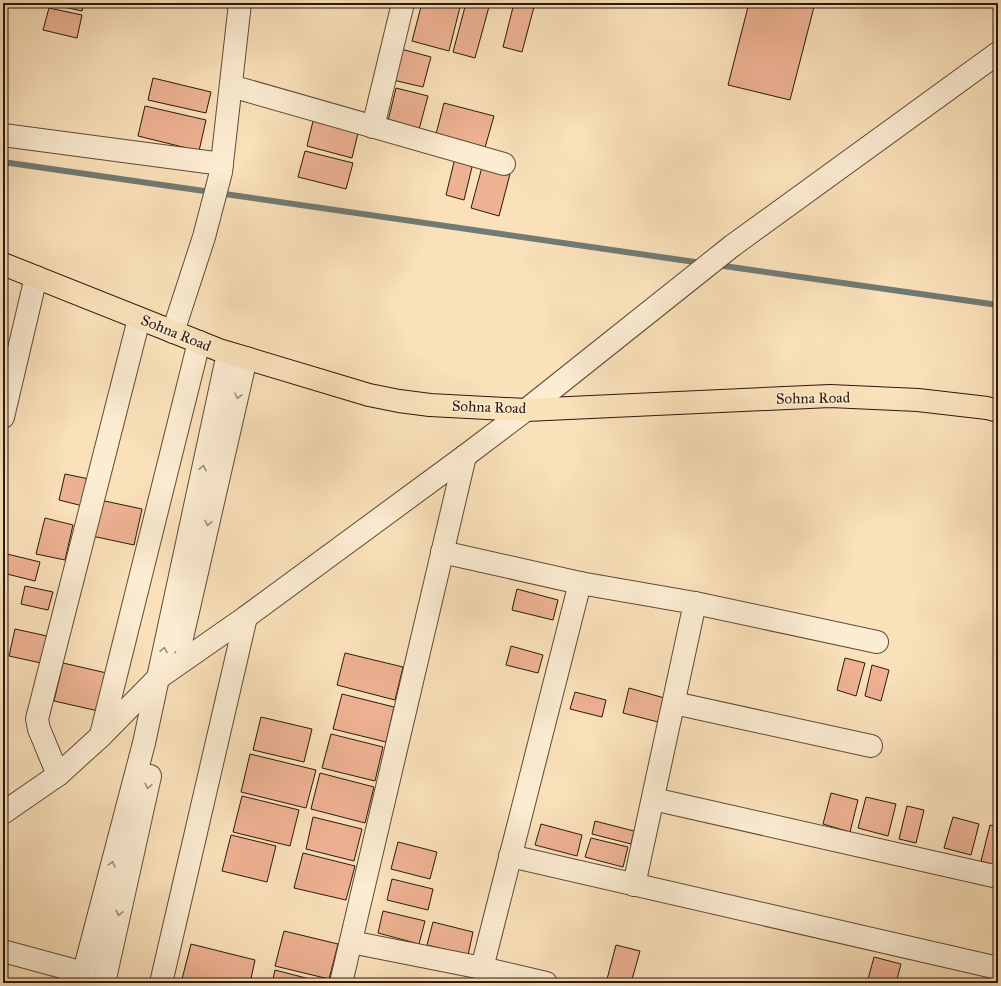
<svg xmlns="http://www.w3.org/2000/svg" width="1001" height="986" viewBox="0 0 1001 986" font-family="'IM FELL Great Primer',serif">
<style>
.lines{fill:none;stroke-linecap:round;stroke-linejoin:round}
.stream{stroke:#717a74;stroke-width:6}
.building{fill:#eeb293;stroke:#2b180d}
.minor-casing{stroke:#5f4a38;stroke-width:24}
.major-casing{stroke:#2b180d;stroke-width:24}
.minor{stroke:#fcecd2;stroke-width:22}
.major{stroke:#fae1ba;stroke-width:22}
.oneway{stroke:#9e8d79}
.labels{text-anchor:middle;stroke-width:3;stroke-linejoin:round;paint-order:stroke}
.street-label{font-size:15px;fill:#2b180d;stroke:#fcecd2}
</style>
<rect width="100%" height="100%" fill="#fae1ba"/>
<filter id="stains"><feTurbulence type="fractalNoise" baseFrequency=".005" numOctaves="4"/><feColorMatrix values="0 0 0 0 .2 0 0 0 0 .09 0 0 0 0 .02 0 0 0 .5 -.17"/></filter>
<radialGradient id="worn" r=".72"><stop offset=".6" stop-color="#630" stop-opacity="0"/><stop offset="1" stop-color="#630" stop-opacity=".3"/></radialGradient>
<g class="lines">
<g class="stream">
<polyline points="3,162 702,263"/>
<polyline points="717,265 998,305"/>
</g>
</g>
<g class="building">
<polygon points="51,3 84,3 82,11 50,4"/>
<polygon points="422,3 461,3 449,51 412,41"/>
<polygon points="466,3 490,3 475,58 453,52"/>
<polygon points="514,3 534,7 522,52 503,47"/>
<polygon points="749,3 815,3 790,100 728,85"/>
<polygon points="49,8 82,15 77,38 43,30"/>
<polygon points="401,49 431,57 423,87 393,80"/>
<polygon points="153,78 211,92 206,113 148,100"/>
<polygon points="396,88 428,96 418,133 387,125"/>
<polygon points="444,103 494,116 484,151 435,138"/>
<polygon points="145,106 206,120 199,151 138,136"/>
<polygon points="313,121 358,133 352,158 307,146"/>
<polygon points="305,151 353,163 346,189 298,177"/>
<polygon points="455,158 473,163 464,200 446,195"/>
<polygon points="482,167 510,174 499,216 471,208"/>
<polygon points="65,474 89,479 83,506 59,500"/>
<polygon points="100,500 142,509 134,545 92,536"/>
<polygon points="45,518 73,525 65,560 36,554"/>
<polygon points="3,553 40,562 35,581 3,573"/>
<polygon points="25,586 53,592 48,610 21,604"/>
<polygon points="517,589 558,600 553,620 512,610"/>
<polygon points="15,629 47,636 41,663 9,656"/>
<polygon points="511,646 543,655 538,673 506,665"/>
<polygon points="345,653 403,667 395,700 337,685"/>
<polygon points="845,658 865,663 856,696 837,690"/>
<polygon points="63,663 111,674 103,712 54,701"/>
<polygon points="872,665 889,670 881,701 865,696"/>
<polygon points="629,688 668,699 662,723 623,713"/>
<polygon points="575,692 606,700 602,717 570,709"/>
<polygon points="342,694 394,707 386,742 333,729"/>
<polygon points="261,717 312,729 304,762 253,750"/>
<polygon points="331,734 383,747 375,781 322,768"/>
<polygon points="250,754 316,770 306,808 241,792"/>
<polygon points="320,773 374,787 365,823 311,809"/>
<polygon points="831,793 858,800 850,832 823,824"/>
<polygon points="242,796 299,810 290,846 233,832"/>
<polygon points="866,797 896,804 888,836 858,828"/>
<polygon points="907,806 924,810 916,843 899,839"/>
<polygon points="313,817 362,829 354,861 306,849"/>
<polygon points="953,817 979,824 971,855 944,848"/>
<polygon points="595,821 634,831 631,844 592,834"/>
<polygon points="541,824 582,835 577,856 535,845"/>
<polygon points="990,825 998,827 998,866 981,861"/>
<polygon points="231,835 276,846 267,882 222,871"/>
<polygon points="591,838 628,847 623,867 585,857"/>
<polygon points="398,842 437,852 430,879 391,869"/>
<polygon points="303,853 355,866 346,900 294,888"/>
<polygon points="392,879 433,889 428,910 387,900"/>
<polygon points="383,911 425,921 419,944 378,933"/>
<polygon points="433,922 473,932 468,955 427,945"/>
<polygon points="284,931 338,944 329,979 275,966"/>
<polygon points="191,944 255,960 250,983 200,983 182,979"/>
<polygon points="616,945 640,951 631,983 606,983"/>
<polygon points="874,957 901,964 896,983 867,983"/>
<polygon points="275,970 325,983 272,983"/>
</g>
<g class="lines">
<defs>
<g id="minor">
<polyline points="231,86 504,164"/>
<polyline points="373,127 403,3"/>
<polyline points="3,135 222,164"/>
<polyline points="173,332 204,237 221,172 240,3"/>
<polyline points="3,417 36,277"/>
<polyline points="442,552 580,583 695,603 634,885"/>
<polyline points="695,603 877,642"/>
<polyline points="181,642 246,358"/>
<polyline points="674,703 871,746"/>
<polyline points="101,735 199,342"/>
<polyline points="58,775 39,729 37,719 139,319"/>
<polyline points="653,799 998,877"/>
<polyline points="3,813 58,775 101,736 157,679 246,617 465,456 526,410 732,246 998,53"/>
<polyline points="510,856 998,968"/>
<polyline points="351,942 482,968 546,983"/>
<polyline points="3,951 84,973"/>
<polyline points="482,968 580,583"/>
<polyline points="81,983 144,743 228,353"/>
<polyline points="104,983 150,776"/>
<polyline points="161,983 246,617"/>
<polyline points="341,983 465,456"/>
</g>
<polyline id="major" points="3,264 219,350 369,395 399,401 430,405 526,410 830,396 918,400 987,408 998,411"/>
</defs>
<use href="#minor" class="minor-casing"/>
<use href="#major" class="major-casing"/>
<use href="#minor" class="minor"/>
<use href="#major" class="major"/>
</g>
<defs><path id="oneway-chevron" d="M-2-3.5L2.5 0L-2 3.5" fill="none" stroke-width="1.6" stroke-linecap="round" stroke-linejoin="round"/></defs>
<g class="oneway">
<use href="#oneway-chevron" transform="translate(238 396) rotate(103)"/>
<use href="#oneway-chevron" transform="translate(203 468) rotate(-78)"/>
<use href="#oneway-chevron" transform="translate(208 523) rotate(103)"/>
<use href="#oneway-chevron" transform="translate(164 650) rotate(-78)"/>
<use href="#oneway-chevron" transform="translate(148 786) rotate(103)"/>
<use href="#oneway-chevron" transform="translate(112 864) rotate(-75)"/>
<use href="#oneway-chevron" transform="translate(119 913) rotate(103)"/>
</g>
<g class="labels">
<g class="street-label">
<text transform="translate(176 333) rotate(22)" y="5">Sohna Road</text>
<text transform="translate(813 398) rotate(-1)" y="5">Sohna Road</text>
<text transform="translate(489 407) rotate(2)" y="5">Sohna Road</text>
</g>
</g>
<rect width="1001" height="986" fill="none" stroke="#fae1ba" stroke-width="16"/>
<rect x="4" y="4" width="993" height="978" fill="none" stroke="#2b180d" stroke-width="2"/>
<rect x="8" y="8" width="985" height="970" fill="none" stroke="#2b180d"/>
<rect width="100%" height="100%" filter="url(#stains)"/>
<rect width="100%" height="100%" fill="url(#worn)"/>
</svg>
